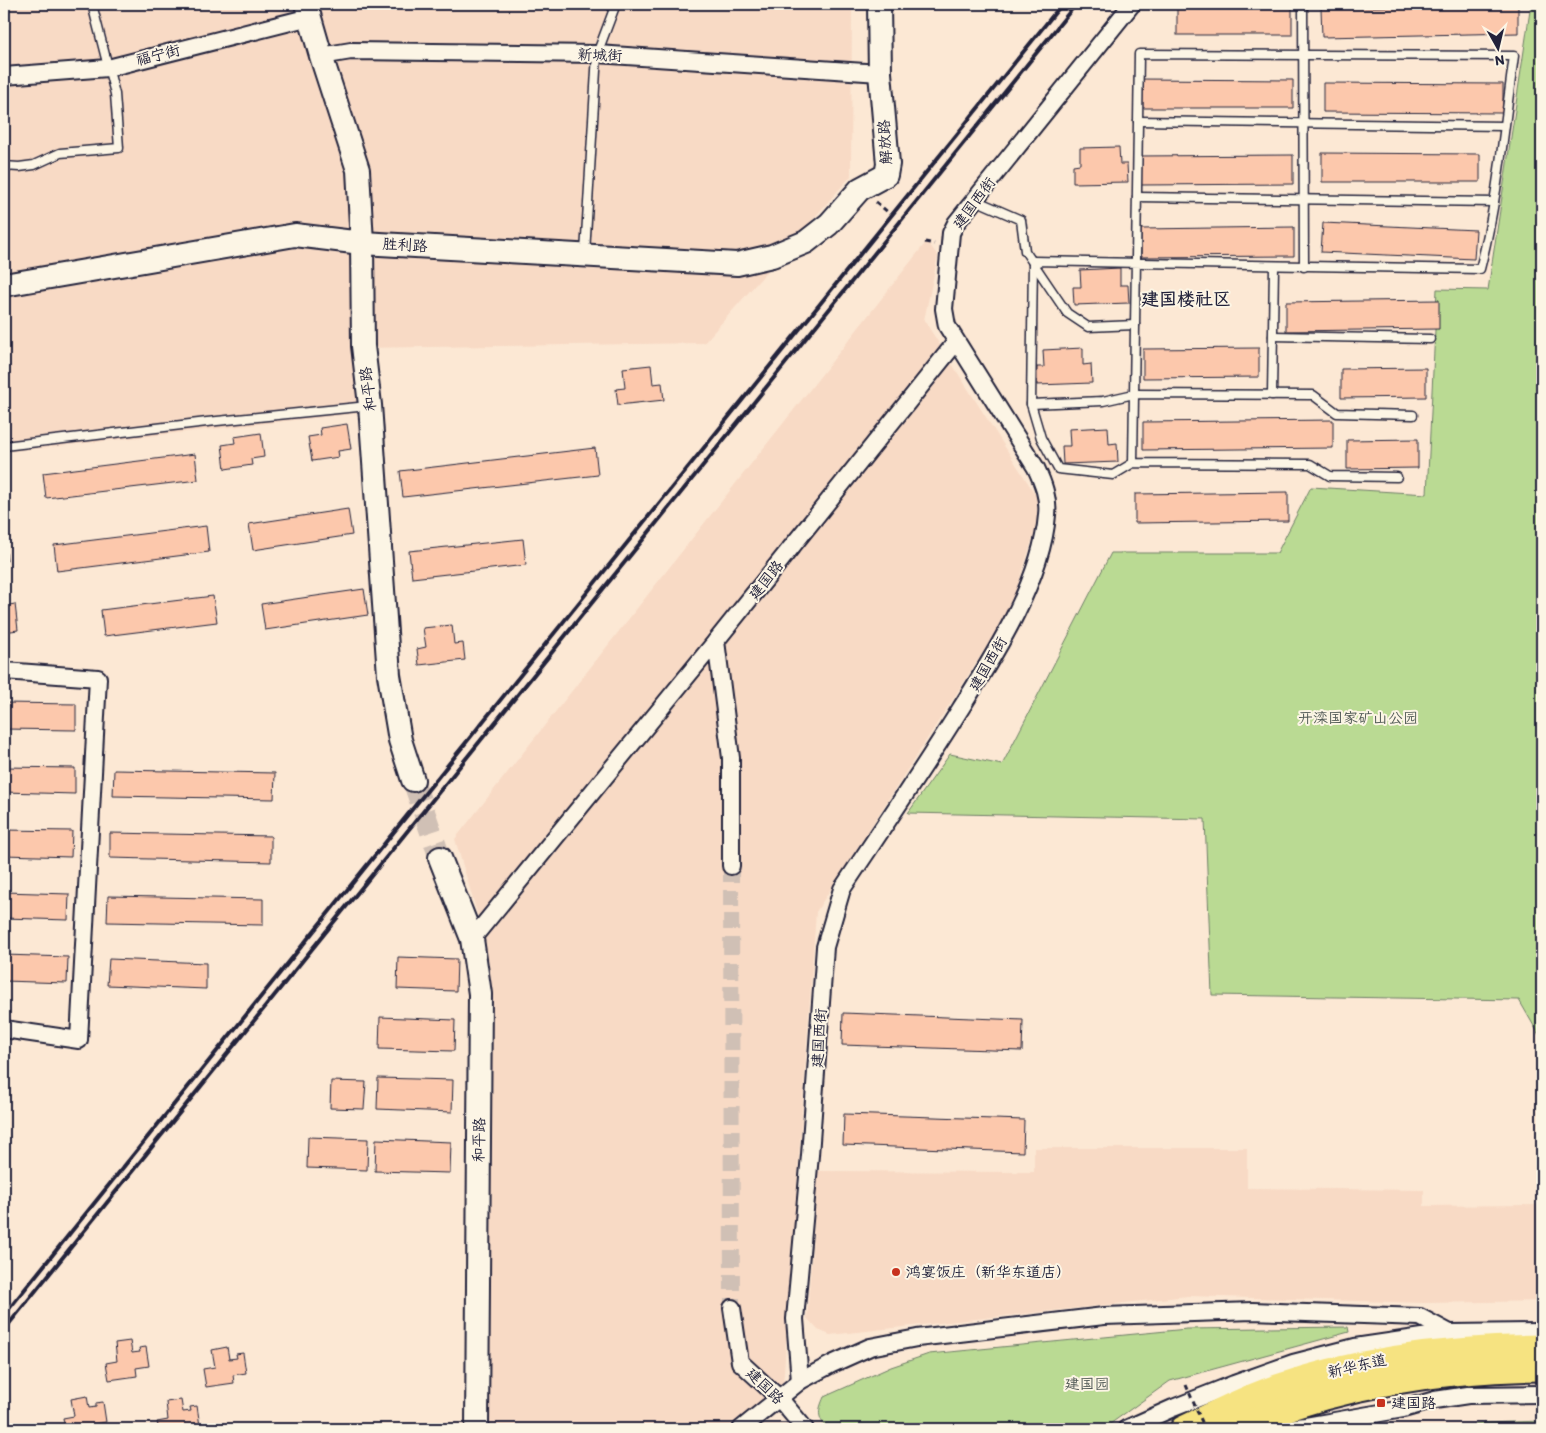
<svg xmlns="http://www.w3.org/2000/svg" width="1546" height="1433" viewBox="0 0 1546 1433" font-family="Itim,'LXGW WenKai TC',sans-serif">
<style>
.built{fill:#f8dac5}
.green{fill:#bada93;stroke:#6e7e67}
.building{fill:#fcc8ac;stroke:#22223b}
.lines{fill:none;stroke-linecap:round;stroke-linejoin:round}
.street-tunnel{stroke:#d0c0b5;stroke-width:16;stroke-dasharray:16 8;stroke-linecap:butt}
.secondary-tunnel{stroke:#d0c0b5;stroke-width:22;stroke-dasharray:22 11;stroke-linecap:butt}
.lane-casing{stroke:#22223b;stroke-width:11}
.street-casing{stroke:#22223b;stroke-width:20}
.secondary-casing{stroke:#22223b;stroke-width:26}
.primary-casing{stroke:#22223b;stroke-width:29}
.path{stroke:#22223b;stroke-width:3;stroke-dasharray:5 4;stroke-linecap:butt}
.lane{stroke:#fcf5e5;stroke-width:8}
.street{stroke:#fcf5e5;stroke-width:16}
.secondary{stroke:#fcf5e5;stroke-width:22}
.primary{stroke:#f6e381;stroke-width:25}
.rail{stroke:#22223b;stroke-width:4}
.path-bridge{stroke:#22223b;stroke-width:3;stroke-dasharray:5 4;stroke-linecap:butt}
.poi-dot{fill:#c8321e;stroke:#fcf5e5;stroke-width:2}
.labels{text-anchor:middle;stroke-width:4;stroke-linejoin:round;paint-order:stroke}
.street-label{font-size:15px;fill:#22223b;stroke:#fcf5e5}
.park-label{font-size:15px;fill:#505955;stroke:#fcf5e5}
.poi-label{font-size:15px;fill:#22223b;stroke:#fcf5e5;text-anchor:start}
.quarter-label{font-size:18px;font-weight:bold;fill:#22223b;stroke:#fcf5e5}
</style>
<rect width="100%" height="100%" fill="#fce8d4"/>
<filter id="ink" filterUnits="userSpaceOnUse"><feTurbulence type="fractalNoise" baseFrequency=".02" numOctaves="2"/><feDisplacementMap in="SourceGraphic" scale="10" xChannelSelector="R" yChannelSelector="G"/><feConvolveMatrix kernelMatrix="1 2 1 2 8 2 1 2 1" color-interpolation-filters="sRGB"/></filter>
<g filter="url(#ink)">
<g class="built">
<polygon points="4,4 852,4 851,176 704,343 354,348 359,413 4,452"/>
<polygon points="927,241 938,256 924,320 1037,497 1037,525 1010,610 816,912 783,1386 746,1419 722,1429 484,1429 489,967 483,933 455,839"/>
<polygon points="1034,1148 1247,1148 1247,1188 1424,1190 1424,1206 1542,1205 1542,1301 1424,1303 1188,1296 830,1335 818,1330 807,1318 818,1171 1034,1172"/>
</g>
<g class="green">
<polygon points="1531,4 1542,4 1542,1040 1519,1000 1212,995 1205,819 908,813 950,754 1002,765 1111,553 1277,553 1311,487 1427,494 1437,289 1488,290"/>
<path d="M1348,1327L1349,1332L1170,1381L1103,1429H827C817,1416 818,1411 824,1397L891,1367L929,1354L1187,1329Z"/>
<polygon points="1542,1421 1542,1429 1444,1429 1486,1423"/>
</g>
<g class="building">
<polygon points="1518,4 1518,33 1322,37 1321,8"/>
<rect x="1177" y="7" width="115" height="28"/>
<polygon points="1139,79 1293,80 1293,108 1140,108"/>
<polygon points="1323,83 1503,84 1503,113 1323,112"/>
<polygon points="1119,147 1120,164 1127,164 1128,182 1073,183 1073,165 1080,164 1080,148"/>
<polygon points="1322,153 1480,154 1480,182 1322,182"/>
<polygon points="1293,155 1293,184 1140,185 1139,156"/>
<polygon points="1323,223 1476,230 1474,259 1321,252"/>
<polygon points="1294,227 1294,256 1141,257 1141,229"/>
<polygon points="1120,268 1120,285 1128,285 1129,303 1074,305 1073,287 1081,287 1080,270"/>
<polygon points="1439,300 1439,329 1286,331 1286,302"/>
<polygon points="1083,348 1083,365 1091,364 1092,383 1037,385 1037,367 1044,367 1043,350"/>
<polygon points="1259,348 1259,377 1143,378 1143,349"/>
<polygon points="651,365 653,384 662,383 664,400 618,405 616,389 625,388 623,368"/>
<polygon points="1426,368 1426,397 1341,398 1341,369"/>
<polygon points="1333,420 1333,448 1143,450 1143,422"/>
<polygon points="347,424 351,449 338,451 339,457 312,461 308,437 321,435 320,428"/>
<polygon points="1108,427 1109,444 1117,443 1118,462 1063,464 1062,446 1070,446 1069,429"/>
<polygon points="261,433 264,457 251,459 252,465 225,469 222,445 235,443 234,437"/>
<polygon points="1418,439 1418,468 1347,469 1347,440"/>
<polygon points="595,448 598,475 403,497 400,471"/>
<polygon points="195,454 198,480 46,498 43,473"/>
<polygon points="1288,492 1288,521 1135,523 1135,494"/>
<polygon points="348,509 352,535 253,550 249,524"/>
<polygon points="206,526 209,552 57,571 54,545"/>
<polygon points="4,535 7,561 4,561"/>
<polygon points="523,539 526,565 412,578 409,551"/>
<polygon points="364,589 368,615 265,630 261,604"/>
<polygon points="213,596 217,622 104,636 101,610"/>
<polygon points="15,604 18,630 4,632 4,606"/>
<polygon points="452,625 454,644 463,643 465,660 419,665 417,649 426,647 423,628"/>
<polygon points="4,703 76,704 76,730 4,729"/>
<polygon points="4,767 75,768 75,794 4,792"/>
<polygon points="114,770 275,773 274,799 113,796"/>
<polygon points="4,830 72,831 71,857 4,855"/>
<polygon points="110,833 271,836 271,862 110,858"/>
<polygon points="4,892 69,894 68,920 4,918"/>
<polygon points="108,896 263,899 263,925 107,922"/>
<polygon points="4,955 68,957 67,983 4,981"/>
<polygon points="398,957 457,959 456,991 397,989"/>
<polygon points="109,959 206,963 206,989 107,985"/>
<polygon points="843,1013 1023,1020 1022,1051 842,1045"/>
<polygon points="380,1017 455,1020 454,1051 379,1049"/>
<polygon points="378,1078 453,1080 452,1112 377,1109"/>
<polygon points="331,1081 366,1082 364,1109 330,1108"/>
<polygon points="844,1114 1024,1120 1023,1152 843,1145"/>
<polygon points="308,1137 368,1139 367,1170 307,1168"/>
<polygon points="376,1139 451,1142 450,1173 375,1171"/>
<polygon points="130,1341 132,1353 140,1352 139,1348 146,1347 149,1366 136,1368 137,1376 109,1380 106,1363 117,1361 115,1343"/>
<polygon points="227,1347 229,1359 237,1358 236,1354 243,1353 246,1373 233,1375 234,1383 206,1387 203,1369 215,1367 212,1350"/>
<polygon points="87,1396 89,1408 96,1407 96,1403 103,1402 106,1422 93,1424 93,1429 65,1429 63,1418 74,1416 71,1399"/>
<polygon points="181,1400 183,1412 191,1411 190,1407 197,1406 200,1426 187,1428 187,1429 159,1429 157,1422 168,1420 166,1402"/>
<polygon points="251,1426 252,1429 236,1429"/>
</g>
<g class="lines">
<polyline class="street-tunnel" points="731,866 732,1308"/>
<polyline class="secondary-tunnel" points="413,780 440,858"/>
<defs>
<g id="lane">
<polyline points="1303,4 1304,267"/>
<polyline points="1138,121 1504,126"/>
<polyline points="4,166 19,167 34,165 60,153 119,148 115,94 92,4"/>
<polyline points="1137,197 1494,202"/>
<polyline points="975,200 1021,220 1025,251 1067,313 1088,327 1135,325"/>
<polyline points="585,253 597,54 614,9 614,4"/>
<polyline points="1273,336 1430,339"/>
<polyline points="1272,395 1274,266"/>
<polyline points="1031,404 1103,401 1134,394 1313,395 1337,413 1413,415"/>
<polyline points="4,446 207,422 368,406"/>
<path d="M1133,463L1139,54L1514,56C1504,127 1498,199 1480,269C1331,267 1182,264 1033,261L1031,404L1041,438L1058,469L1113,475L1133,463L1310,464L1330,476L1397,477"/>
</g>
<g id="street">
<polyline points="321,56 351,51 597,54 880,73"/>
<polyline points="4,76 108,68 310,17"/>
<polyline points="716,641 731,758 731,866"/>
<polyline points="4,671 98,678 79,1040 4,1029"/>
<polyline points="472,939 716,641 956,342"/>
<polyline points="732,1308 740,1362 779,1398 805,1429"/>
<path d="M800,1381L795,1319L810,1155L825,947L842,889C882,829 923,769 961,708C995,654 1042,580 1047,515C1049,498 1043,483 1036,468L947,326L944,309L951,233L956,223L1132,4"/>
<polyline points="741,1429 800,1381 832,1364 870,1347 917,1338 1104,1316 1253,1311 1420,1317 1450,1333 1467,1350"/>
<polyline points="1126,1429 1173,1408 1234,1384 1293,1363 1355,1347 1450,1333 1542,1332"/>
<polyline points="1279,1429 1306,1426 1403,1409 1435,1400 1468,1395 1542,1394"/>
</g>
<g id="secondary">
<polyline points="306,4 321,56 358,170 362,243 363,346 370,405 389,675 400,740 413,780"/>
<polyline points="4,285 295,235 362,243 737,264 772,256 806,242 829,224 860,189 886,175 888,164 880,73 879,4"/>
<polyline points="440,858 472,939 480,994 477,1429"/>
</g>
<g id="primary">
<path d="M1183,1429C1213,1414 1245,1398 1277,1387C1362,1357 1453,1348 1542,1347"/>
<path d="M1232,1429C1330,1387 1436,1369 1542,1368"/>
</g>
</defs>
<use href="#lane" class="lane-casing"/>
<use href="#street" class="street-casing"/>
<use href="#secondary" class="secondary-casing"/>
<use href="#primary" class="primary-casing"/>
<g class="path">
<polyline points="876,202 889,213"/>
<polyline points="925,242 934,244"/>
</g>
<use href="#lane" class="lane"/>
<use href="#street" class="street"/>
<use href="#secondary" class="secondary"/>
<use href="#primary" class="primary"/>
<g class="rail">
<polyline points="4,1315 1062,4"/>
<polyline points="4,1330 1076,4"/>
</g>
<polyline class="path-bridge" points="1186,1385 1205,1429"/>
</g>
</g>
<g class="poi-dot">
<circle cx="896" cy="1272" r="5"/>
<rect x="1376" y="1398" width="10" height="10" rx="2.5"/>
</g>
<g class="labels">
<g class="street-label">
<text transform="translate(158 55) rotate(-14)" y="5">福宁街</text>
<text transform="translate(600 55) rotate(2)" y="5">新城街</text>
<text transform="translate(885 142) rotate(-93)" y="5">解放路</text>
<text transform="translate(974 203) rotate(-53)" y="5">建国西街</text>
<text transform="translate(405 245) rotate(3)" y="5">胜利路</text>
<text transform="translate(368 389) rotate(-97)" y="5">和平路</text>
<text transform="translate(766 580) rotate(-51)" y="5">建国路</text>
<text transform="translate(988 664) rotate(-60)" y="5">建国西街</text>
<text transform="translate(819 1038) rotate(-86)" y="5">建国西街</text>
<text transform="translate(479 1140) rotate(-89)" y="5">和平路</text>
<text transform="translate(1357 1366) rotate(-13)" y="5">新华东道</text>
<text transform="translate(765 1386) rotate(44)" y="5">建国路</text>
</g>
<g class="park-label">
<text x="1358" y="723">开滦国家矿山公园</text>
<text x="1087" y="1389">建国园</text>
</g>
<g class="poi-label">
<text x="906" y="1277">鸿宴饭庄（新华东道店）</text>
<text x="1391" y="1408">建国路</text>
</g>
<g class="quarter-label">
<text x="1186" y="305">建国楼社区</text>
</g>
</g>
<rect width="1546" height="1433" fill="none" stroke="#fcf5e5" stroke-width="20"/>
<rect x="10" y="10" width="1526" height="1413" fill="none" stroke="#22223b" stroke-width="2" filter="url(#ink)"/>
<g transform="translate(1498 48) rotate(172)" stroke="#fcf5e5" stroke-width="4" paint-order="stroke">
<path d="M0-4L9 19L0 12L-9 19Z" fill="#22223b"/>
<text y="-8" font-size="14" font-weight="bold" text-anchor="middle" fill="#22223b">N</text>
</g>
</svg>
